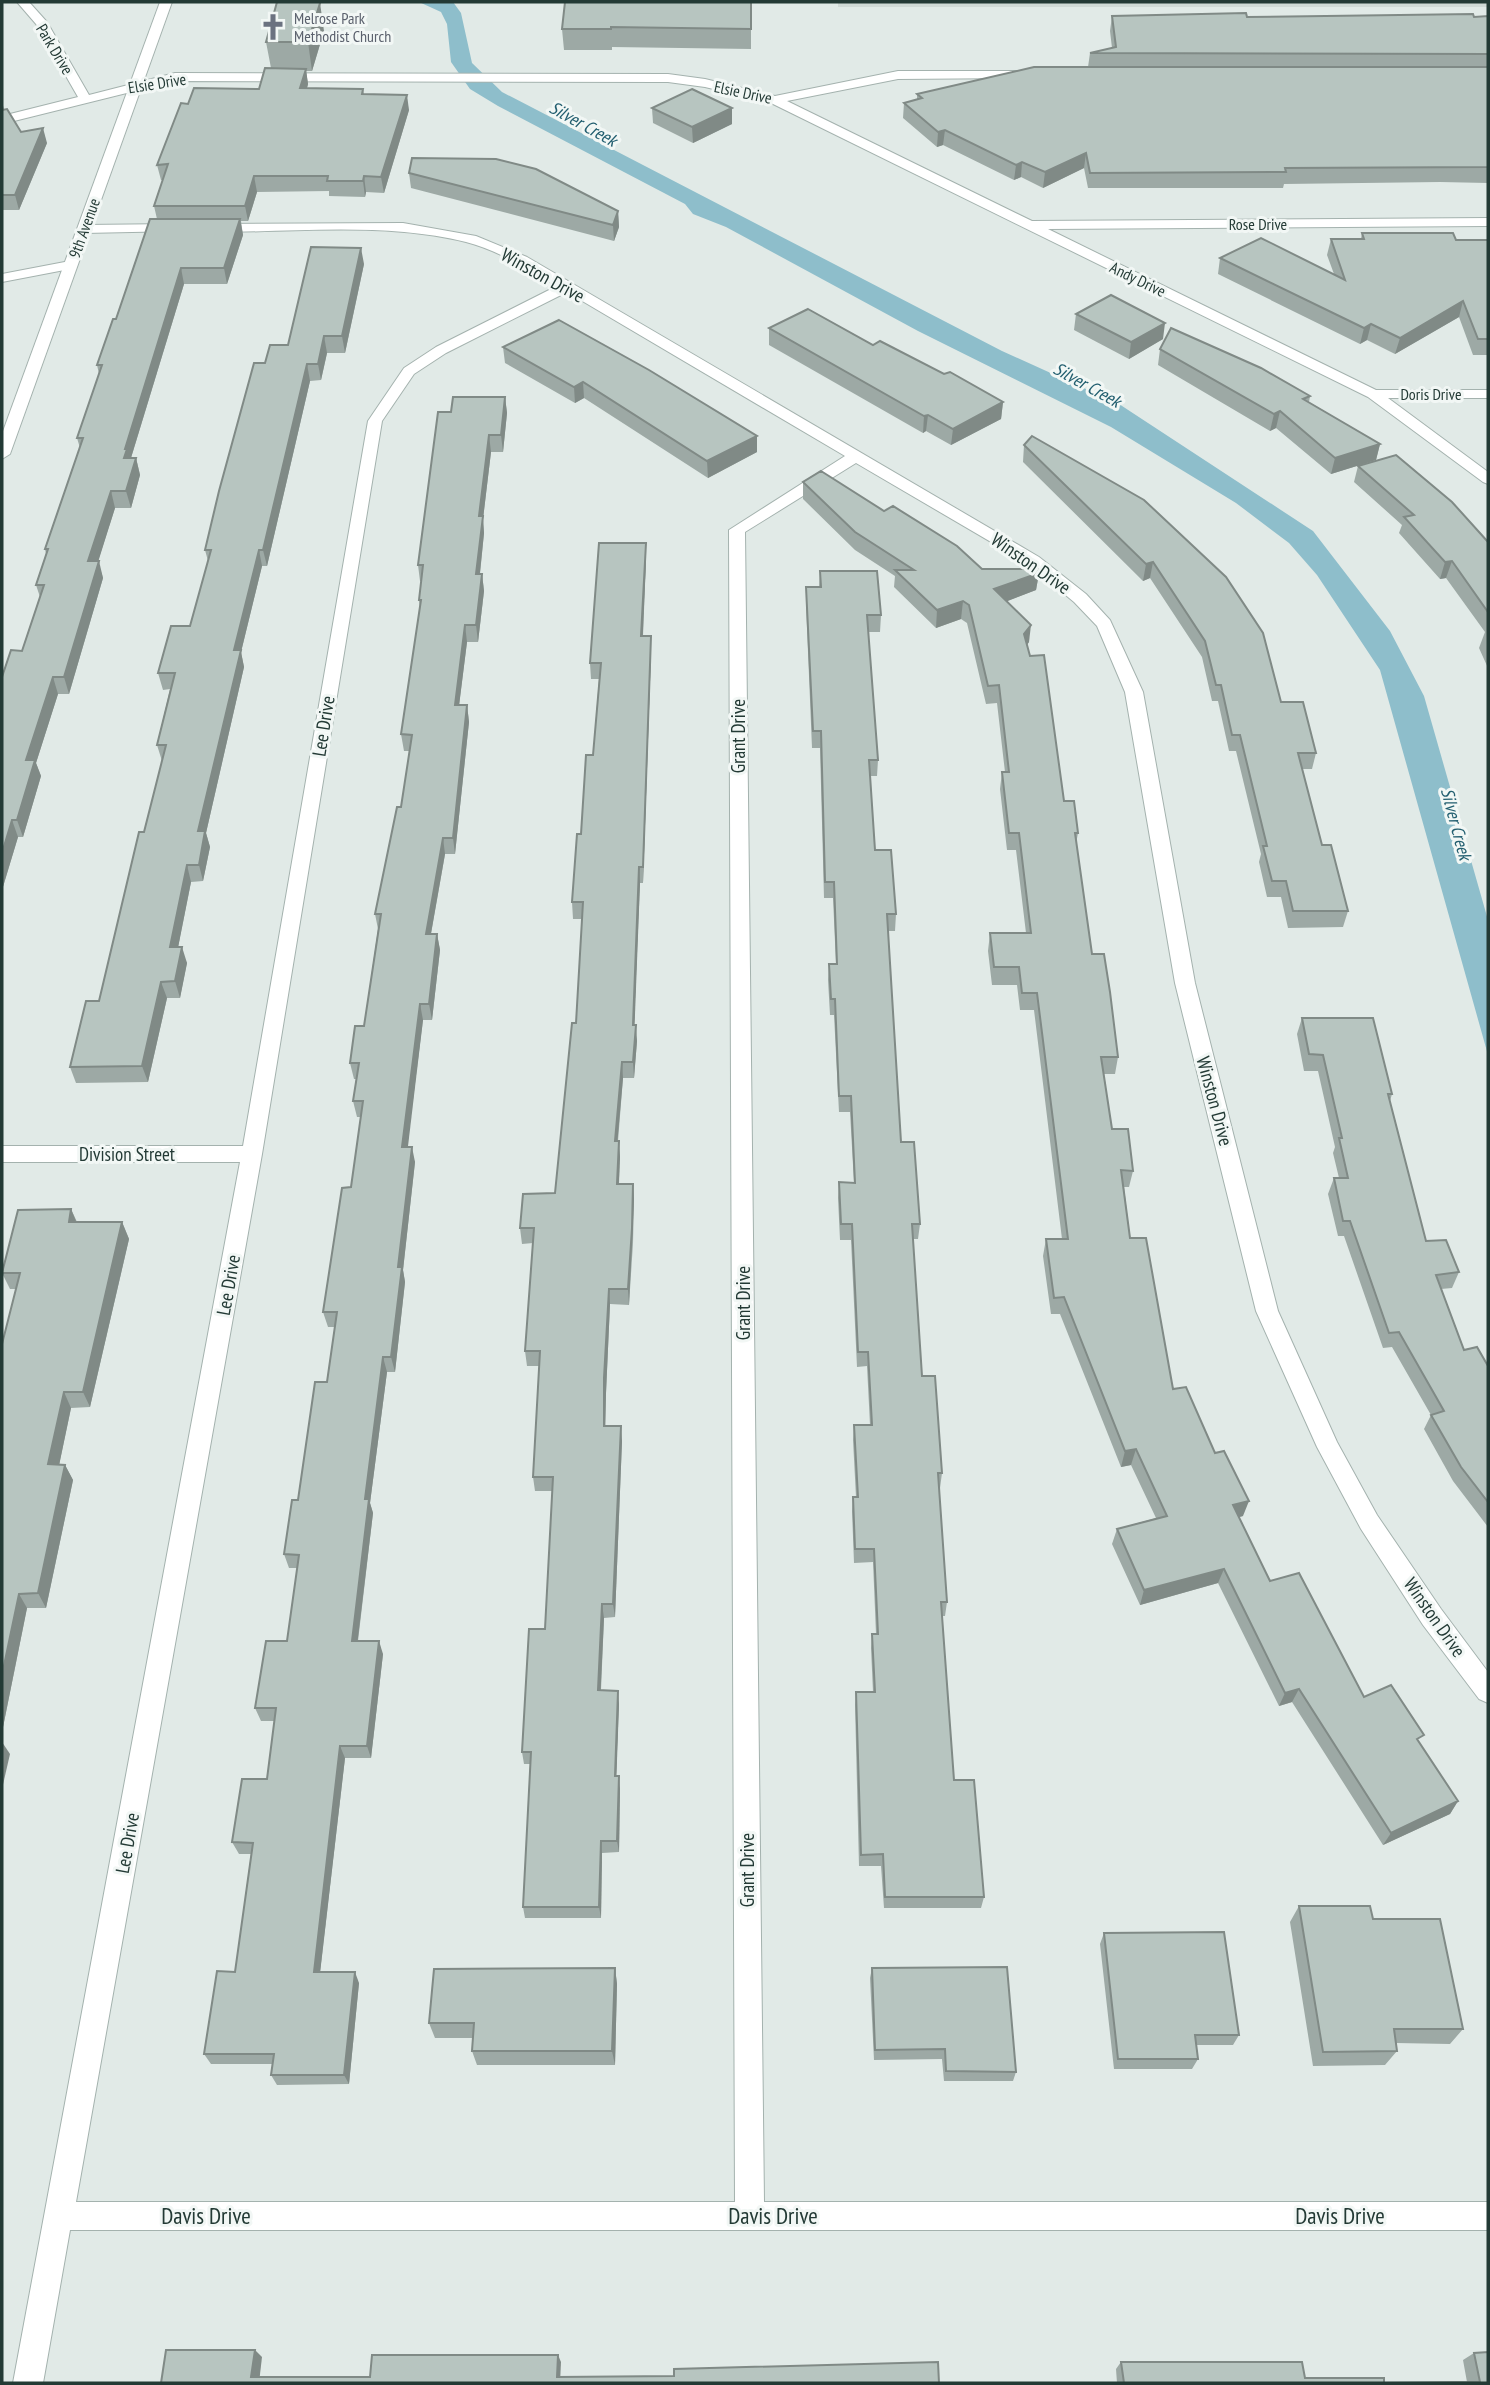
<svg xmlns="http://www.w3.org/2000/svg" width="1490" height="2385" viewBox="0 0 1490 2385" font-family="'PT Sans Narrow',sans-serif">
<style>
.built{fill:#d0dad6}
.water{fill:#8ebecb}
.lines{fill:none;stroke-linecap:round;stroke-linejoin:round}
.minor-casing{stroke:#a4b2ae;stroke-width:2}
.tertiary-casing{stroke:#a4b2ae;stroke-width:2}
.minor{fill:#fff;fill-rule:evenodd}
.tertiary{fill:#fff;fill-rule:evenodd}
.wall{fill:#9da9a5}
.shaded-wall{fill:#808a86}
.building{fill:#b7c5c0;stroke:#808a86;stroke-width:2}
.labels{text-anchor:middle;stroke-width:6;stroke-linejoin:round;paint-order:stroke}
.far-worship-label{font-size:16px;fill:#5b616d;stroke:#f2f7f5;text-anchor:start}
.far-street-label{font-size:16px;fill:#233a35;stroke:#f2f7f5}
.far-water-label{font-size:18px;font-style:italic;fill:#235f70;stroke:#f2f7f5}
.street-label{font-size:19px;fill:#233a35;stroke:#f2f7f5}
.near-street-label{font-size:23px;fill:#233a35;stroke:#f2f7f5}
</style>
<rect width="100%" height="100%" fill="#e1eae7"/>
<rect class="built" x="838" y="2" width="650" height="5"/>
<polygon class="water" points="419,2 453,2 461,13 472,63 502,92 1002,351 1119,404 1313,531 1390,631 1424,696 1488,920 1488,1055 1380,670 1317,575 1289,543 1236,503 1111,427 918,331 726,227 693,214 685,204 498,106 470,89 451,62 447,24 441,12"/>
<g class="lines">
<defs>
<g id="minor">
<polygon points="17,2 29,2 47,22 89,95 175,73 668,74 705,79 775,96 898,71 1024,71 1030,75 1028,78 898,79 787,101 1032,221 1488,218 1488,226 1048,229 1376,390 1488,390 1488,398 1388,398 1488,472 1488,484 1483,482 1368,397 771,103 705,87 668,82 175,81 2,124 2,116 78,97 36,24"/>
<path d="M403,223L476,236L527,257L1039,557L1086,594L1110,620L1143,692L1195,983L1278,1311L1337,1442L1377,1515L1441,1609L1488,1672V1703L1479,1699L1423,1625L1361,1529L1317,1447L1256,1311L1175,983L1125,692L1097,626L1074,602L1027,563L856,463L745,532L764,2202H1488V2230H70L43,2383H13L240,1162H2V1146H243L368,421L404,368L436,347L557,286C529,270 498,250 466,242C385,222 297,232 215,232L208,228L215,224ZM567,292L845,456L729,530L735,2202H76L262,1154L382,421L414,374L446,353Z"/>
<polygon points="175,224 180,225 180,231 84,233 77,229 84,225"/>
<polygon points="70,261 77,265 75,268 2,282 2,274"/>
</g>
<polygon id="tertiary" points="160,2 172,2 10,454 2,459 2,434"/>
</defs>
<use href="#minor" class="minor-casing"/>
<use href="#tertiary" class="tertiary-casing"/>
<use href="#minor" class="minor"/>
<use href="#tertiary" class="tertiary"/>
</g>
<g class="wall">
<polygon points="751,2 751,49 612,47 612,50 564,50 562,29"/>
<polygon points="1112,16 1247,17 1488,16 1488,183 1440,182 1284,184 1283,188 1088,188 1084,168 1043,188 1021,177 1014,180 943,145 937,147 903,118 904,103 917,100 917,94 1088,67 1090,53 1112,48 1110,31"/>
<polygon points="324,31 312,71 306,71 308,84 307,88 363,89 364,94 409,110 384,193 366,192 365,197 329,196 329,191 257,192 248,221 241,221 243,235 227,284 184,284 131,458 136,458 140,475 131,508 115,508 98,561 103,578 69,694 58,694 36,763 41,776 23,837 18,837 2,890 22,651 40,597 36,585 46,554 45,549 80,448 77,438 99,374 97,365 157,219 154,206 163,180 161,180 157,165 188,104 259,89 271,68 266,42"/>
<polygon points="2,102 4,109 21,132 47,143 19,210 2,210"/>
<polygon points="652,108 732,108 732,124 693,143 653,123"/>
<polygon points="409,173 618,211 619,227 614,241 411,188"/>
<polygon points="1362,233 1456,240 1488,240 1488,355 1473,355 1459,317 1395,354 1367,340 1360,344 1218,274 1220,258 1334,274 1327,255 1331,239 1361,239"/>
<polygon points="364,264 345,353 327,353 321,380 310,381 267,566 262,566 241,652 244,667 206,833 210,847 203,881 191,882 178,947 187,963 180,998 167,998 148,1082 76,1083 70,1067 99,1001 144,832 162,761 157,745 170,689 163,690 158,673 190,626 208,561 205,550 265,363 288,345"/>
<polygon points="1076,314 1163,339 1129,359 1074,330"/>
<polygon points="769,328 873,345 944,374 1003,402 1001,419 951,445 926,431 923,433 769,345"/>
<polygon points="503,347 757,452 708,478 584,398 575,403 505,363"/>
<polygon points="1160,349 1310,396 1309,402 1380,444 1376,460 1331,474 1276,428 1270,431 1158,365"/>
<polygon points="505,397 507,413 503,452 491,452 483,519 484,533 480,574 482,574 484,591 478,642 467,642 459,705 467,705 469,722 455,854 445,854 431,934 437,934 440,950 432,1020 423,1020 407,1147 415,1162 403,1270 405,1282 395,1372 387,1372 370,1503 373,1513 358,1641 383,1654 371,1758 345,1758 320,1972 359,1983 349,2084 277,2085 271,2075 273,2064 211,2064 204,2054 235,1972 251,1854 239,1854 232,1842 267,1779 275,1721 261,1721 255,1708 287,1641 297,1568 289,1568 284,1554 327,1382 335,1327 328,1327 323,1312 351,1187 361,1117 357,1117 353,1101 356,1079 354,1079 350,1063 364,1026 378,929 375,914 401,807 410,751 404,751 401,734 420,608 419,600 421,581 420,581 418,565 451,412"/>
<polygon points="1024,445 1144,500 1316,753 1312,769 1302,769 1322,845 1348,911 1343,927 1288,928 1281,897 1267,897 1259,862 1261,854 1236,751 1229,751 1218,701 1212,701 1202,657 1150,578 1143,581 1023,462"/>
<polygon points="1358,466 1488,542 1488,668 1479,648 1485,632 1446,578 1440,579 1399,533 1402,525 1354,482"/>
<polygon points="803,482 884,511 982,569 1039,573 1036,590 1007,601 1029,642 1027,645 1064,801 1078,833 1076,844 1092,954 1118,1057 1115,1074 1104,1074 1112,1129 1133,1171 1129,1187 1124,1187 1130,1238 1173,1389 1215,1453 1243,1516 1239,1517 1270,1581 1364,1697 1419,1743 1458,1801 1450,1814 1383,1845 1292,1702 1279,1706 1218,1583 1140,1605 1112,1544 1117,1529 1156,1518 1131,1465 1121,1467 1060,1314 1051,1314 1043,1256 1046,1239 1062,1239 1034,1010 1020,1010 1017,985 992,985 988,951 990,933 1026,933 1016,850 1007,850 1000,789 1002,772 1005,772 997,703 986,704 967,623 961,619 936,628 894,587 895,576 855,550 803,499"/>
<polygon points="646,543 646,560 643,636 651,653 643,883 640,883 634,1025 637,1041 634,1078 623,1078 618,1141 620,1157 619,1184 633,1184 634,1199 633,1243 629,1305 610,1304 606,1393 605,1426 622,1441 615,1617 604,1618 601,1690 619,1704 616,1776 620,1789 619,1852 602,1853 601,1918 525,1918 523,1907 530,1764 524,1764 522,1752 545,1629 552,1491 535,1491 533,1477 539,1366 527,1366 525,1351 533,1243 522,1244 520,1228 555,1193 576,1023 582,919 573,919 572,902 593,755 599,679 591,679 590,663"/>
<polygon points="820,571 881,615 880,632 868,632 878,760 877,776 870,776 875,850 896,914 895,931 888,931 901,1142 920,1224 918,1239 913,1239 922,1376 942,1473 940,1488 939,1488 947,1602 945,1616 942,1616 954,1780 984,1897 981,1908 884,1908 881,1866 859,1866 855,1705 856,1692 873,1692 871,1648 872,1634 876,1634 873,1562 854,1563 852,1511 853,1497 856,1497 853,1440 854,1425 870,1425 867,1366 857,1367 851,1240 840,1240 838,1198 839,1182 854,1183 850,1112 839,1112 834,1015 830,1015 828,980 829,964 836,964 833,898 824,898 820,748 812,748 806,604 806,587 819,587"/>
<polygon points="1302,1018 1392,1094 1390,1101 1426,1241 1459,1272 1452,1288 1441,1289 1464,1350 1488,1366 1488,1527 1453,1481 1424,1429 1431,1415 1392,1347 1383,1348 1344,1236 1338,1236 1328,1194 1334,1178 1339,1178 1333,1153 1335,1147 1318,1071 1304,1071 1297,1034"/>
<polygon points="71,1209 77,1222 122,1222 129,1239 90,1407 71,1408 59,1465 65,1465 73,1480 46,1608 27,1608 2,1732 2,1344 16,1289 10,1289 2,1273"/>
<polygon points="1299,1906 1373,1919 1463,2029 1450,2044 1396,2043 1397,2051 1385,2065 1313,2066 1290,1922"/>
<polygon points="1104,1933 1239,2035 1233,2045 1196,2045 1198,2059 1192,2069 1114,2069 1100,1944"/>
<polygon points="615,1968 617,1984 615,2065 477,2065 472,2051 473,2038 435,2038 429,2023"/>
<polygon points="872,1968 1016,2072 1013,2081 944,2081 942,2059 874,2060 870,1978"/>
<polygon points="1474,2353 1488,2383 1117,2383 1116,2369 1121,2362 1305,2378 1384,2383 1467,2382 1463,2360"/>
</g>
<g class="shaded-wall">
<polygon points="320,3 324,31 312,71 308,42"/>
<polygon points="306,69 308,84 303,103 300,88"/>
<polygon points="407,95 409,110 384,193 381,177"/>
<polygon points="732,108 732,124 693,143 692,127"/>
<polygon points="43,128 47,143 19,210 15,195"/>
<polygon points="945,130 943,145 937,147 938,132"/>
<polygon points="1086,153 1084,168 1043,188 1045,172"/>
<polygon points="1022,162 1021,177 1014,180 1016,165"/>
<polygon points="254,176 257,192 248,221 245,206"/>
<polygon points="364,176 366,192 365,197 363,181"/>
<polygon points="618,211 619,227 614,241 613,225"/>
<polygon points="240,219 243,235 227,284 224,268"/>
<polygon points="361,248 364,264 345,353 342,336"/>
<polygon points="181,268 184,284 130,461 124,458 125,449"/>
<polygon points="1463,301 1459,317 1395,354 1400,338"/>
<polygon points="1165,323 1163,339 1129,359 1131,342"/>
<polygon points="1371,324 1367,340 1360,344 1364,328"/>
<polygon points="324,336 327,353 321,380 318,364"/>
<polygon points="307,364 310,381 267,566 263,550"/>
<polygon points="583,382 584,398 575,403 574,387"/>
<polygon points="505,397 507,413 503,452 501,435"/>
<polygon points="1003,402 1001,419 951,445 953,429"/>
<polygon points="1280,411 1276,428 1270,431 1274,414"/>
<polygon points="928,415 926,431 923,433 924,416"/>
<polygon points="489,435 491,452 483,519 484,533 478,591 476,574 479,516"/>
<polygon points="757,436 757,452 708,478 707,461"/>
<polygon points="1380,444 1376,460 1331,474 1335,458"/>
<polygon points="136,458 140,475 131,508 126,491"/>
<polygon points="111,491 115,508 93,578 88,561"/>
<polygon points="646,543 646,560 642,653 641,636"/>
<polygon points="259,550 262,566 241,652 244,667 206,833 210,847 203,881 199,865 198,831 234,650"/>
<polygon points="99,561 103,578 69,694 64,677"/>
<polygon points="1452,561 1446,578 1440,579 1445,562"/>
<polygon points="1153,562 1150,578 1143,581 1146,564"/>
<polygon points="1039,573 1036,590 992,607 994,589"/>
<polygon points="482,574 484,591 478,642 476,625"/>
<polygon points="963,601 961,619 936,628 937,610"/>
<polygon points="465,625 467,642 457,722 455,705"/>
<polygon points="1031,625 1029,642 1022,651 1024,634"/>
<polygon points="651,636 651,653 643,883 643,867"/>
<polygon points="53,677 58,694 36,763 41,776 23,837 17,820 26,760"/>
<polygon points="467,705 469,722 455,854 453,838"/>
<polygon points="12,820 18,837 2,890 2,853"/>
<polygon points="443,838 445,854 428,950 426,934"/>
<polygon points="187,865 191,882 175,963 170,947"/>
<polygon points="639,867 640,883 634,1041 633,1025"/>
<polygon points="437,934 440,950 432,1020 429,1004"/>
<polygon points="182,947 187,963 180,998 175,981"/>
<polygon points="161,982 167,998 148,1082 142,1066"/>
<polygon points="420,1004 423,1020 406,1163 402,1147"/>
<polygon points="636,1025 637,1041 634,1078 633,1062"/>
<polygon points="622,1062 623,1078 616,1157 615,1141"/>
<polygon points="619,1141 620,1157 618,1200 617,1184"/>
<polygon points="412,1147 415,1162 403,1270 405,1282 395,1372 391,1357 398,1267"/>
<polygon points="633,1184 634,1199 629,1305 628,1289"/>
<polygon points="71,1209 78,1226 69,1222"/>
<polygon points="122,1222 129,1239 90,1407 83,1392"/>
<polygon points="609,1289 610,1304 606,1393 605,1441 604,1426 604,1378"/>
<polygon points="383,1357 387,1372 370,1503 373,1513 356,1654 352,1641 365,1499"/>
<polygon points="64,1392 71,1408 56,1480 48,1464"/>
<polygon points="621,1426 622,1441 615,1617 613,1604"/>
<polygon points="1136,1449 1131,1465 1121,1467 1125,1451"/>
<polygon points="65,1465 73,1480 46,1608 38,1593"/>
<polygon points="1249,1501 1243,1516 1228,1520 1233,1505"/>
<polygon points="1224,1569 1218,1583 1140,1605 1144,1590"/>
<polygon points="19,1594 27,1608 2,1732 2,1675"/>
<polygon points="602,1604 604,1618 600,1703 598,1690"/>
<polygon points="379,1641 383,1654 371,1758 367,1746"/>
<polygon points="1299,1689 1292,1702 1279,1706 1285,1693"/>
<polygon points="618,1691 619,1704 616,1789 615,1776"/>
<polygon points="2,1742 10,1754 2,1789"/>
<polygon points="340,1746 345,1758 319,1982 314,1972"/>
<polygon points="619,1776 620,1789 619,1852 617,1841"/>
<polygon points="1458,1801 1450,1814 1383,1845 1391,1833"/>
<polygon points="601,1841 602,1853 601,1918 599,1907"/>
<polygon points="615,1968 617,1984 615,2065 612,2051"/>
<polygon points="355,1972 359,1983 349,2084 344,2075"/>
<polygon points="255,2350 262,2357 259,2383 251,2377"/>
<polygon points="558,2355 561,2362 560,2383 557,2377"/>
</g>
<g class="building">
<polygon points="277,2 319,2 320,3 308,42 266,42"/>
<polygon points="565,2 751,2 751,29 611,27 611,29 562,29"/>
<polygon points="1246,13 1247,17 1473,14 1474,17 1488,16 1488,54 1090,53 1116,47 1112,16"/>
<polygon points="1034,67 1488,67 1488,167 1285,168 1286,172 1090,173 1086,153 1045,172 1022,162 1016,165 945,130 938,132 904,103 922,98 917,94"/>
<polygon points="265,68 306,69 300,88 363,89 362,94 407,95 381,177 364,176 363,181 327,181 328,176 254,176 245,206 154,206 168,164 157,165 181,103 188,104 194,88 259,89"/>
<polygon points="692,89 732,108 692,127 652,108"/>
<polygon points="7,109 21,132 43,128 15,195 2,195 2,110"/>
<polygon points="412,158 496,159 536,169 618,211 613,225 409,173"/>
<polygon points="150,219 240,219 224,268 181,268 125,449 127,449 124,458 136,458 126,491 111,491 88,561 99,561 64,677 53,677 26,760 35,760 17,820 12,820 2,853 2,677 11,650 22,651 44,585 36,585 48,549 45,549 83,438 77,438 102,365 97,365 113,319 116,319"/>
<polygon points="1362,233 1453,233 1456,240 1488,240 1488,339 1478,339 1463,301 1400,338 1371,324 1364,328 1220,258 1261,238 1345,280 1331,239 1364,239"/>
<polygon points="311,247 361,248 342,336 324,336 318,364 307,364 263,550 259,550 234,650 241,650 198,831 205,831 199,865 187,865 170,947 182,947 175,981 161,982 142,1066 70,1067 86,1001 99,1001 139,832 144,832 166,745 157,745 175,673 158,673 171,626 190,626 211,550 205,550 219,491 254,363 265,363 270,345 288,345"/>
<polygon points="1111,295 1165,323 1131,342 1076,314"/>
<polygon points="808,309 873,345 880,341 944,374 950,372 1003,402 953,429 928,415 924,416 769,328"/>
<polygon points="559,320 649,370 757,436 707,461 583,382 574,387 503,347"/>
<polygon points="1171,328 1261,368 1310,396 1303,399 1380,444 1335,458 1280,411 1274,414 1160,349"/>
<polygon points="453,397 505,397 501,435 489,435 479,516 483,516 476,574 482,574 476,625 465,625 455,705 467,705 453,838 443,838 426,934 437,934 429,1004 420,1004 402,1147 412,1147 398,1267 402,1267 391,1357 383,1357 365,1499 369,1499 352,1641 379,1641 367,1746 340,1746 314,1972 355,1972 344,2075 271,2075 274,2054 204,2054 217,1971 235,1972 253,1843 232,1842 242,1779 267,1779 276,1708 255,1708 266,1641 287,1641 299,1555 284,1554 292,1500 298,1500 315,1382 327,1382 337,1312 323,1312 342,1188 351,1187 363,1101 353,1101 359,1063 350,1063 355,1026 364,1026 381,914 375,914 397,807 401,807 412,735 401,734 421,600 419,600 423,565 418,565 438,412 451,412"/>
<polygon points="1032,436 1144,500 1226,577 1263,633 1281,702 1303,702 1316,753 1298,753 1322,845 1331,845 1348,911 1293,911 1286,881 1272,881 1263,846 1267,846 1240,735 1232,735 1221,685 1216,685 1205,641 1153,562 1146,564 1024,445"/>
<polygon points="1396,455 1452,502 1488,542 1488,612 1452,561 1445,562 1404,517 1414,515 1358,466"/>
<polygon points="821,471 884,511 893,506 957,546 982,569 1038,569 1039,573 994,589 1031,625 1024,634 1030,656 1044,655 1064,801 1074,801 1078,833 1075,833 1092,954 1104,954 1110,992 1118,1057 1101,1057 1112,1129 1128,1129 1133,1171 1121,1170 1130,1238 1146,1238 1173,1389 1186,1387 1215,1453 1224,1451 1249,1501 1233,1505 1270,1581 1299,1573 1364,1697 1391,1685 1424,1735 1417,1739 1458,1801 1391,1833 1299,1689 1285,1693 1224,1569 1144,1590 1117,1529 1167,1516 1136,1449 1125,1451 1064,1297 1054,1298 1046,1239 1068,1239 1037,993 1022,993 1019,967 994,967 990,933 1031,933 1019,833 1009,833 1002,772 1009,772 999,685 988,686 969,605 963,601 937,610 895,570 914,570 855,532 803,482"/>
<polygon points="599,543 646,543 641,636 651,636 643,867 639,867 633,1025 636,1025 633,1062 622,1062 615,1141 619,1141 617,1184 633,1184 632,1228 628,1289 609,1289 604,1378 604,1426 621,1426 613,1604 602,1604 598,1690 618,1691 615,1776 619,1776 617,1841 601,1841 599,1907 523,1907 531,1752 522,1752 529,1629 545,1629 553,1477 533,1477 540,1351 525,1351 534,1228 520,1228 523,1194 555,1193 572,1023 576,1023 583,902 572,902 577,834 581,834 586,755 593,755 601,663 590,663"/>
<polygon points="820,571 877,571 881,615 867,615 878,760 869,760 875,850 891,850 896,914 887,914 901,1142 914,1142 920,1224 912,1224 922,1376 935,1376 942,1473 938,1473 947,1602 941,1602 954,1780 974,1780 984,1897 885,1897 883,1854 861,1855 856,1692 875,1692 872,1634 878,1634 874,1549 855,1549 853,1497 858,1497 854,1425 872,1425 868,1352 858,1352 852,1224 841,1224 839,1182 855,1183 851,1096 839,1096 835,999 831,999 829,964 837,964 834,882 825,882 821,731 813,731 806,587 821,587"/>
<polygon points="1302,1018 1373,1018 1392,1094 1388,1094 1426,1241 1446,1240 1459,1272 1436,1275 1464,1350 1477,1347 1488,1366 1488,1502 1461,1467 1431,1415 1444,1411 1399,1332 1389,1333 1350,1221 1343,1221 1334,1178 1348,1178 1339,1138 1342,1138 1323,1055 1309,1054"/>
<polygon points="71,1209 69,1222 122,1222 83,1392 64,1392 48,1464 65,1465 38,1593 19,1594 2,1675 2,1344 20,1273 2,1273 18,1210"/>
<polygon points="1299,1906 1370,1906 1373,1919 1440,1919 1463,2029 1394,2029 1397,2051 1323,2052"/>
<polygon points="1224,1932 1239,2035 1195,2035 1198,2059 1118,2059 1104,1933"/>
<polygon points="1007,1967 1016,2072 946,2071 945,2049 875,2050 872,1968"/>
<polygon points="615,1968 612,2051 472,2051 474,2023 429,2023 434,1969"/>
<polygon points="166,2350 255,2350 251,2377 370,2377 372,2355 558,2355 557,2377 674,2376 674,2369 938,2362 939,2383 161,2383"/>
<polygon points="1488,2352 1488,2383 1124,2383 1121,2362 1302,2362 1305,2378 1384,2378 1384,2383 1480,2382 1474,2353"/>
</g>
<defs>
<symbol id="church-bare" viewBox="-9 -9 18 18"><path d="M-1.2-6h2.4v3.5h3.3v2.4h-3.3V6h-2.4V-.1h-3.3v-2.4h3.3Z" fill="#6b7280" stroke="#f2f7f5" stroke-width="2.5" paint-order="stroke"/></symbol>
</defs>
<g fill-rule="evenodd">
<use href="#church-bare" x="254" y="8" width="38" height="38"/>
</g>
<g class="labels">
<g class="far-worship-label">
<text x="294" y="24">Melrose Park<tspan x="294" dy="18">Methodist Church</tspan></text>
</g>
<g class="far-street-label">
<text transform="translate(55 49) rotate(59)" y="6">Park Drive</text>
<text transform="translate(157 83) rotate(-9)" y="6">Elsie Drive</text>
<text transform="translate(743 92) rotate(12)" y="6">Elsie Drive</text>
<text x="1258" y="230">Rose Drive</text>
<text transform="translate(84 228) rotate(-70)" y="6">9th Avenue</text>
<text transform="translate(1138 279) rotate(26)" y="6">Andy Drive</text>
<text x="1431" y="400">Doris Drive</text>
</g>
<g class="far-water-label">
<text transform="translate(583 124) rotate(29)" y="6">Silver Creek</text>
<text transform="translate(1087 385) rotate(29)" y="6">Silver Creek</text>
<text transform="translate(1456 824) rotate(75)" y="6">Silver Creek</text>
</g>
<g class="street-label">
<text transform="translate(543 275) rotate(29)" y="7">Winston Drive</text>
<text transform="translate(1031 563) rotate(35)" y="7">Winston Drive</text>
<text transform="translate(323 726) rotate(-81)" y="7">Lee Drive</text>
<text transform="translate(738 736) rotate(-90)" y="7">Grant Drive</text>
<text transform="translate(1215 1101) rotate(75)" y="7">Winston Drive</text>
<text x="127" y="1161">Division Street</text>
<text transform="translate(228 1285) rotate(-80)" y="7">Lee Drive</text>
<text transform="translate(743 1303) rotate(-90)" y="7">Grant Drive</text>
<text transform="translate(1435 1617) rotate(55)" y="7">Winston Drive</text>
<text transform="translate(127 1843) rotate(-80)" y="7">Lee Drive</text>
<text transform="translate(747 1870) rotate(-90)" y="7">Grant Drive</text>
</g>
<g class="near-street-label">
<text x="206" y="2224">Davis Drive</text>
<text x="773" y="2224">Davis Drive</text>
<text x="1340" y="2224">Davis Drive</text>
</g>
</g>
<rect width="1490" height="2385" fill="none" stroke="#233a35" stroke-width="7"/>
</svg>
